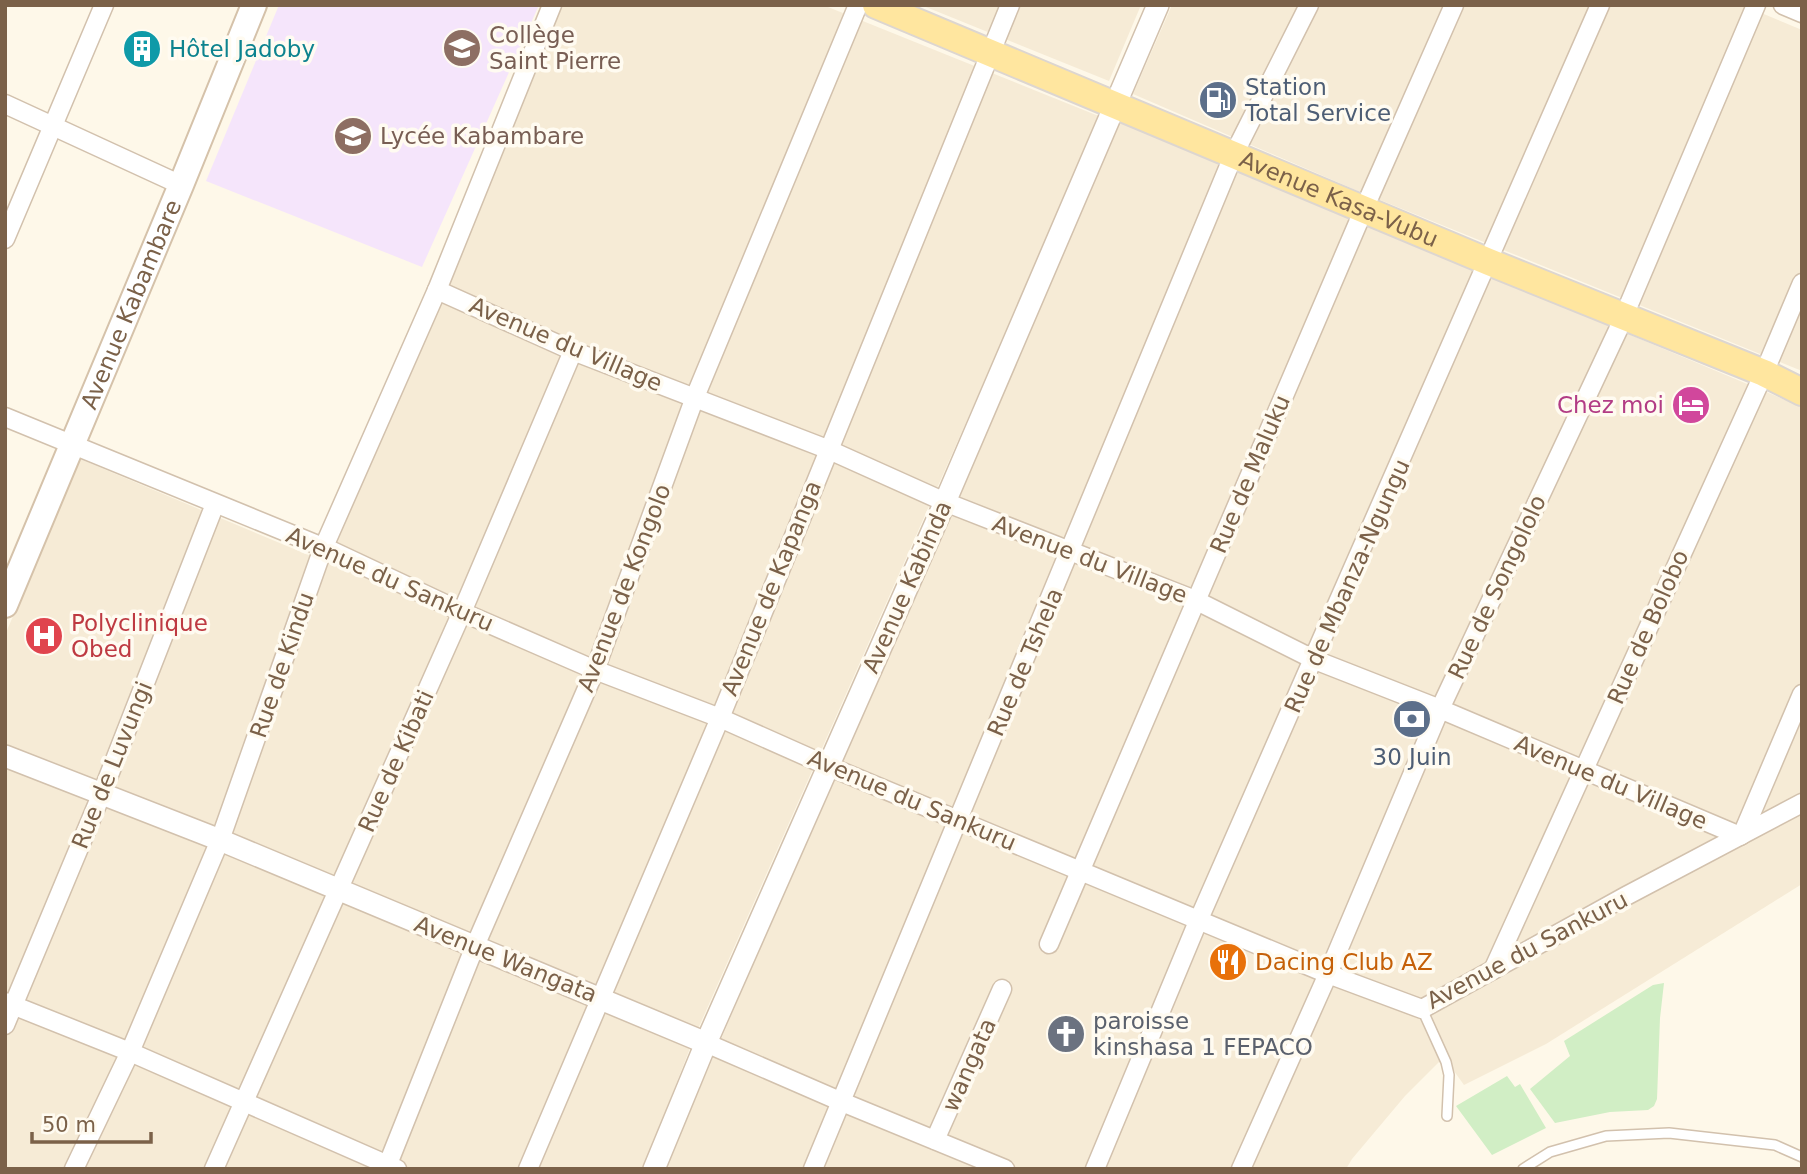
<svg xmlns="http://www.w3.org/2000/svg" width="1807" height="1174" viewBox="0 0 1807 1174" font-family="'DejaVu Sans',sans-serif">
<style>
.residential{fill:#f6ebd6}
.education{fill:#f5e5fb}
.green{fill:#d1eec5}
.lines{fill:none;stroke-linecap:round;stroke-linejoin:round}
.service-casing{stroke:#d2c1ad;stroke-width:12}
.minor-casing{stroke:#d2c1ad;stroke-width:21}
.tertiary-casing{stroke:#d2c1ad;stroke-width:24}
.secondary-casing{stroke:#d5c2aa;stroke-width:28}
.primary-casing{stroke:#ddd6d0;stroke-width:30}
.service{stroke:#fff;stroke-width:9}
.minor{stroke:#fff;stroke-width:18}
.tertiary{stroke:#fff;stroke-width:21}
.secondary{stroke:#fff;stroke-width:24}
.primary{stroke:#ffe69f;stroke-width:26}
.labels{text-anchor:middle;stroke-width:7;stroke-linejoin:round;paint-order:stroke}
.education-label{font-size:23px;fill:#785e54;stroke:#fffbf1;text-anchor:start}
.culture-label{font-size:23px;fill:#0d838f;stroke:#fffbf1;text-anchor:start}
.service-label{font-size:23px;fill:#4e5e75;stroke:#fffbf1;text-anchor:start}
.street-label{font-size:23px;fill:#7b6149;stroke:#fffbf1}
.hotel-label{font-size:23px;fill:#b23c85;stroke:#fffbf1;text-anchor:end}
.health-label{font-size:23px;fill:#be3a42;stroke:#fffbf1;text-anchor:start}
.food-label{font-size:23px;fill:#c56008;stroke:#fffbf1;text-anchor:start}
.worship-label{font-size:23px;fill:#5b616d;stroke:#fffbf1;text-anchor:start}
</style>
<rect width="100%" height="100%" fill="#fef8e9"/>
<g class="residential">
<polygon points="561,5 823,5 1101,117 694,1038 643,1169 5,1169 5,635 80,459 325,562"/>
<polygon points="921,5 1141,5 1109,81"/>
<polygon points="1172,5 1742,5 1802,30 1802,371 1358,191 1133,94"/>
<polygon points="1118,120 1802,407 1802,884 1546,1044 1464,1085 1444,1057 1405,1096 1352,1159 1346,1169 665,1169"/>
</g>
<polygon class="education" points="279,5 539,5 422,267 206,181"/>
<g class="green">
<polygon points="1664,983 1660,1018 1657,1099 1654,1106 1648,1110 1610,1112 1555,1123 1530,1089 1570,1056 1564,1041 1653,985"/>
<polygon points="1507,1076 1515,1087 1520,1084 1546,1128 1492,1155 1456,1106"/>
</g>
<g class="lines">
<defs>
<g id="service">
<polyline points="1422,1009 1446,1062 1449,1075 1447,1116"/>
<polyline points="1523,1169 1550,1152 1606,1136 1669,1133 1775,1145 1802,1157"/>
</g>
<g id="minor">
<polyline points="1783,5 1802,13"/>
<polyline points="5,104 181,185"/>
<polyline points="5,239 104,5"/>
<polyline points="437,290 573,351 827,449 945,502 1195,600 1315,660 1440,709 1740,836"/>
<polyline points="5,417 330,550 462,612 595,670 720,718 828,766 1328,974 1422,1009 1626,896 1802,803"/>
<polyline points="1742,835 1802,694"/>
<polyline points="1049,944 1364,209 1454,5"/>
<polyline points="1493,970 1764,373 1802,283"/>
<polyline points="5,1002 130,1052 397,1169"/>
<polyline points="5,1025 102,793 215,504"/>
<polyline points="706,1043 842,1102 1005,1169"/>
<polyline points="935,1140 1002,989"/>
<polyline points="74,1169 130,1052 220,840 322,551 437,290 552,5"/>
<polyline points="214,1169 462,612 573,351"/>
<polyline points="386,1169 475,946 595,670 695,397 858,5"/>
<polyline points="528,1169 720,718 1010,5"/>
<polyline points="813,1169 1234,154 1309,5"/>
<polyline points="1095,1169 1199,919 1600,5"/>
<polyline points="1241,1169 1328,974 1440,709 1618,330 1756,5"/>
</g>
<g id="tertiary">
<polyline points="5,756 220,840 706,1043"/>
<polyline points="654,1169 706,1043 945,502 1158,5"/>
</g>
<g id="secondary">
<path id="s1" d="M5,605L181,185L254,5"/>
</g>
<g id="primary">
<path id="s2" d="M876,5L1489,262L1764,373L1802,392"/>
</g>
</defs>
<use href="#service" class="service-casing"/>
<use href="#minor" class="minor-casing"/>
<use href="#tertiary" class="tertiary-casing"/>
<use href="#secondary" class="secondary-casing"/>
<use href="#primary" class="primary-casing"/>
<use href="#service" class="service"/>
<use href="#minor" class="minor"/>
<use href="#tertiary" class="tertiary"/>
<use href="#secondary" class="secondary"/>
<use href="#primary" class="primary"/>
</g>
<defs>
<symbol id="school-disc" viewBox="-11 -11 22 22"><circle r="9.5" fill="#8d6e63" stroke="#fffbf1"/><path d="M0-5L7-2L0 1L-7-2ZM-4 1L0 2.5L4 1V4Q0 6-4 4Z" fill="#fff"/></symbol>
<symbol id="building-disc" viewBox="-11 -11 22 22"><circle r="9.5" fill="#0f9aa8" stroke="#fffbf1"/><path d="M-4-6H4V6H1V3H-1V6H-4ZM-2.5-4.3h1.7v1.8h-1.7ZM.8-4.3h1.7v1.8H.8ZM-2.5-1h1.7V.8h-1.7ZM.8-1h1.7V.8H.8Z" fill="#fff"/></symbol>
<symbol id="fuel-disc" viewBox="-11 -11 22 22"><circle r="9.5" fill="#5c6f8a" stroke="#fffbf1"/><path d="M-5.5-6h7V0h2V4h1.3V-2.5L3-4.5l.8-.8L6-3V5H2.5V1h-1V6h-7ZM-4.2-4.7v3.2H.2V-4.7Z" fill="#fff"/></symbol>
<symbol id="hotel-disc" viewBox="-11 -11 22 22"><circle r="9.5" fill="#d1479c" stroke="#fffbf1"/><path d="M-6-4.5h1.5V1H6V5H4.5V3h-9V5H-6ZM-4 0a1.8 1.8 0 1 1 3.6 0ZM.5 0V-2.5h3Q6-2.5 6 0Z" fill="#fff"/></symbol>
<symbol id="hospital-disc" viewBox="-11 -11 22 22"><circle r="9.5" fill="#e0444e" stroke="#fffbf1"/><path d="M-5-5h3v3.5h4V-5h3V5h-3V1.5h-4V5h-3Z" fill="#fff"/></symbol>
<symbol id="bank-disc" viewBox="-11 -11 22 22"><circle r="9.5" fill="#5c6f8a" stroke="#fffbf1"/><path d="M-6-4H6V4H-6ZM0-2.3a2.3 2.3 0 1 0 0 4.6a2.3 2.3 0 1 0 0-4.6Z" fill="#fff"/></symbol>
<symbol id="restaurant-disc" viewBox="-11 -11 22 22"><circle r="9.5" fill="#e8710a" stroke="#fffbf1"/><path d="M-5-6h1v4h1v-4h1v4h1v-4h1v5L-1.5 .5V6h-2V.5L-5-1ZM5-6V6H3V1.5H1.5Q1.5-4 5-6Z" fill="#fff"/></symbol>
<symbol id="church-disc" viewBox="-11 -11 22 22"><circle r="9.5" fill="#6b7280" stroke="#fffbf1"/><path d="M-1.2-6h2.4v3.5h3.3v2.4h-3.3V6h-2.4V-.1h-3.3v-2.4h3.3Z" fill="#fff"/></symbol>
</defs>
<g fill-rule="evenodd">
<use href="#school-disc" x="440" y="26" width="44" height="44"/>
<use href="#building-disc" x="120" y="27" width="44" height="44"/>
<use href="#fuel-disc" x="1196" y="78" width="44" height="44"/>
<use href="#school-disc" x="331" y="114" width="44" height="44"/>
<use href="#hotel-disc" x="1669" y="383" width="44" height="44"/>
<use href="#hospital-disc" x="22" y="614" width="44" height="44"/>
<use href="#bank-disc" x="1390" y="697" width="44" height="44"/>
<use href="#restaurant-disc" x="1206" y="940" width="44" height="44"/>
<use href="#church-disc" x="1044" y="1012" width="44" height="44"/>
</g>
<g class="labels">
<g class="education-label">
<text x="489" y="43">Collège<tspan x="489" dy="26">Saint Pierre</tspan></text>
<text x="380" y="144">Lycée Kabambare</text>
</g>
<g class="culture-label">
<text x="169" y="57">Hôtel Jadoby</text>
</g>
<g class="service-label">
<text x="1245" y="95">Station<tspan x="1245" dy="26">Total Service</tspan></text>
<text x="1412" y="765" text-anchor="middle">30 Juin</text>
</g>
<g class="street-label">
<text dy="8" stroke="none"><textPath href="#s2" startOffset="502">Avenue Kasa-Vubu</textPath></text>
<text dy="8" stroke="none"><textPath href="#s1" startOffset="326">Avenue Kabambare</textPath></text>
<text transform="translate(566 344) rotate(23)" y="8">Avenue du Village</text>
<text transform="translate(1250 474) rotate(-67)" y="8">Rue de Maluku</text>
<text transform="translate(1090 559) rotate(21)" y="8">Avenue du Village</text>
<text transform="translate(390 579) rotate(24)" y="8">Avenue du Sankuru</text>
<text transform="translate(1347 586) rotate(-66)" y="8">Rue de Mbanza-Ngungu</text>
<text transform="translate(907 587) rotate(-66)" y="8">Avenue Kabinda</text>
<text transform="translate(1497 587) rotate(-65)" y="8">Rue de Songololo</text>
<text transform="translate(624 588) rotate(-69)" y="8">Avenue de Kongolo</text>
<text transform="translate(771 588) rotate(-68)" y="8">Avenue de Kapanga</text>
<text transform="translate(1648 627) rotate(-66)" y="8">Rue de Bolobo</text>
<text transform="translate(1025 662) rotate(-67)" y="8">Rue de Tshela</text>
<text transform="translate(282 665) rotate(-71)" y="8">Rue de Kindu</text>
<text transform="translate(396 761) rotate(-66)" y="8">Rue de Kibati</text>
<text transform="translate(112 765) rotate(-68)" y="8">Rue de Luvungi</text>
<text transform="translate(1611 782) rotate(23)" y="8">Avenue du Village</text>
<text transform="translate(912 800) rotate(23)" y="8">Avenue du Sankuru</text>
<text transform="translate(1527 950) rotate(-28)" y="8">Avenue du Sankuru</text>
<text transform="translate(506 959) rotate(22)" y="8">Avenue Wangata</text>
<text transform="translate(969 1065) rotate(-66)" y="8">wangata</text>
</g>
<g class="hotel-label">
<text x="1664" y="413">Chez moi</text>
</g>
<g class="health-label">
<text x="71" y="631">Polyclinique<tspan x="71" dy="26">Obed</tspan></text>
</g>
<g class="food-label">
<text x="1255" y="970">Dacing Club AZ</text>
</g>
<g class="worship-label">
<text x="1093" y="1029">paroisse<tspan x="1093" dy="26">kinshasa 1 FEPACO</tspan></text>
</g>
</g>
<rect width="1807" height="1174" fill="none" stroke="#7b6149" stroke-width="14"/>
<path d="M32 1132v10h119v-10" fill="none" stroke="#7b6149" stroke-width="3.5"/>
<text x="42" y="1132" font-size="21" fill="#7b6149" stroke="#fffbf1" stroke-width="5" paint-order="stroke">50 m</text>
</svg>
